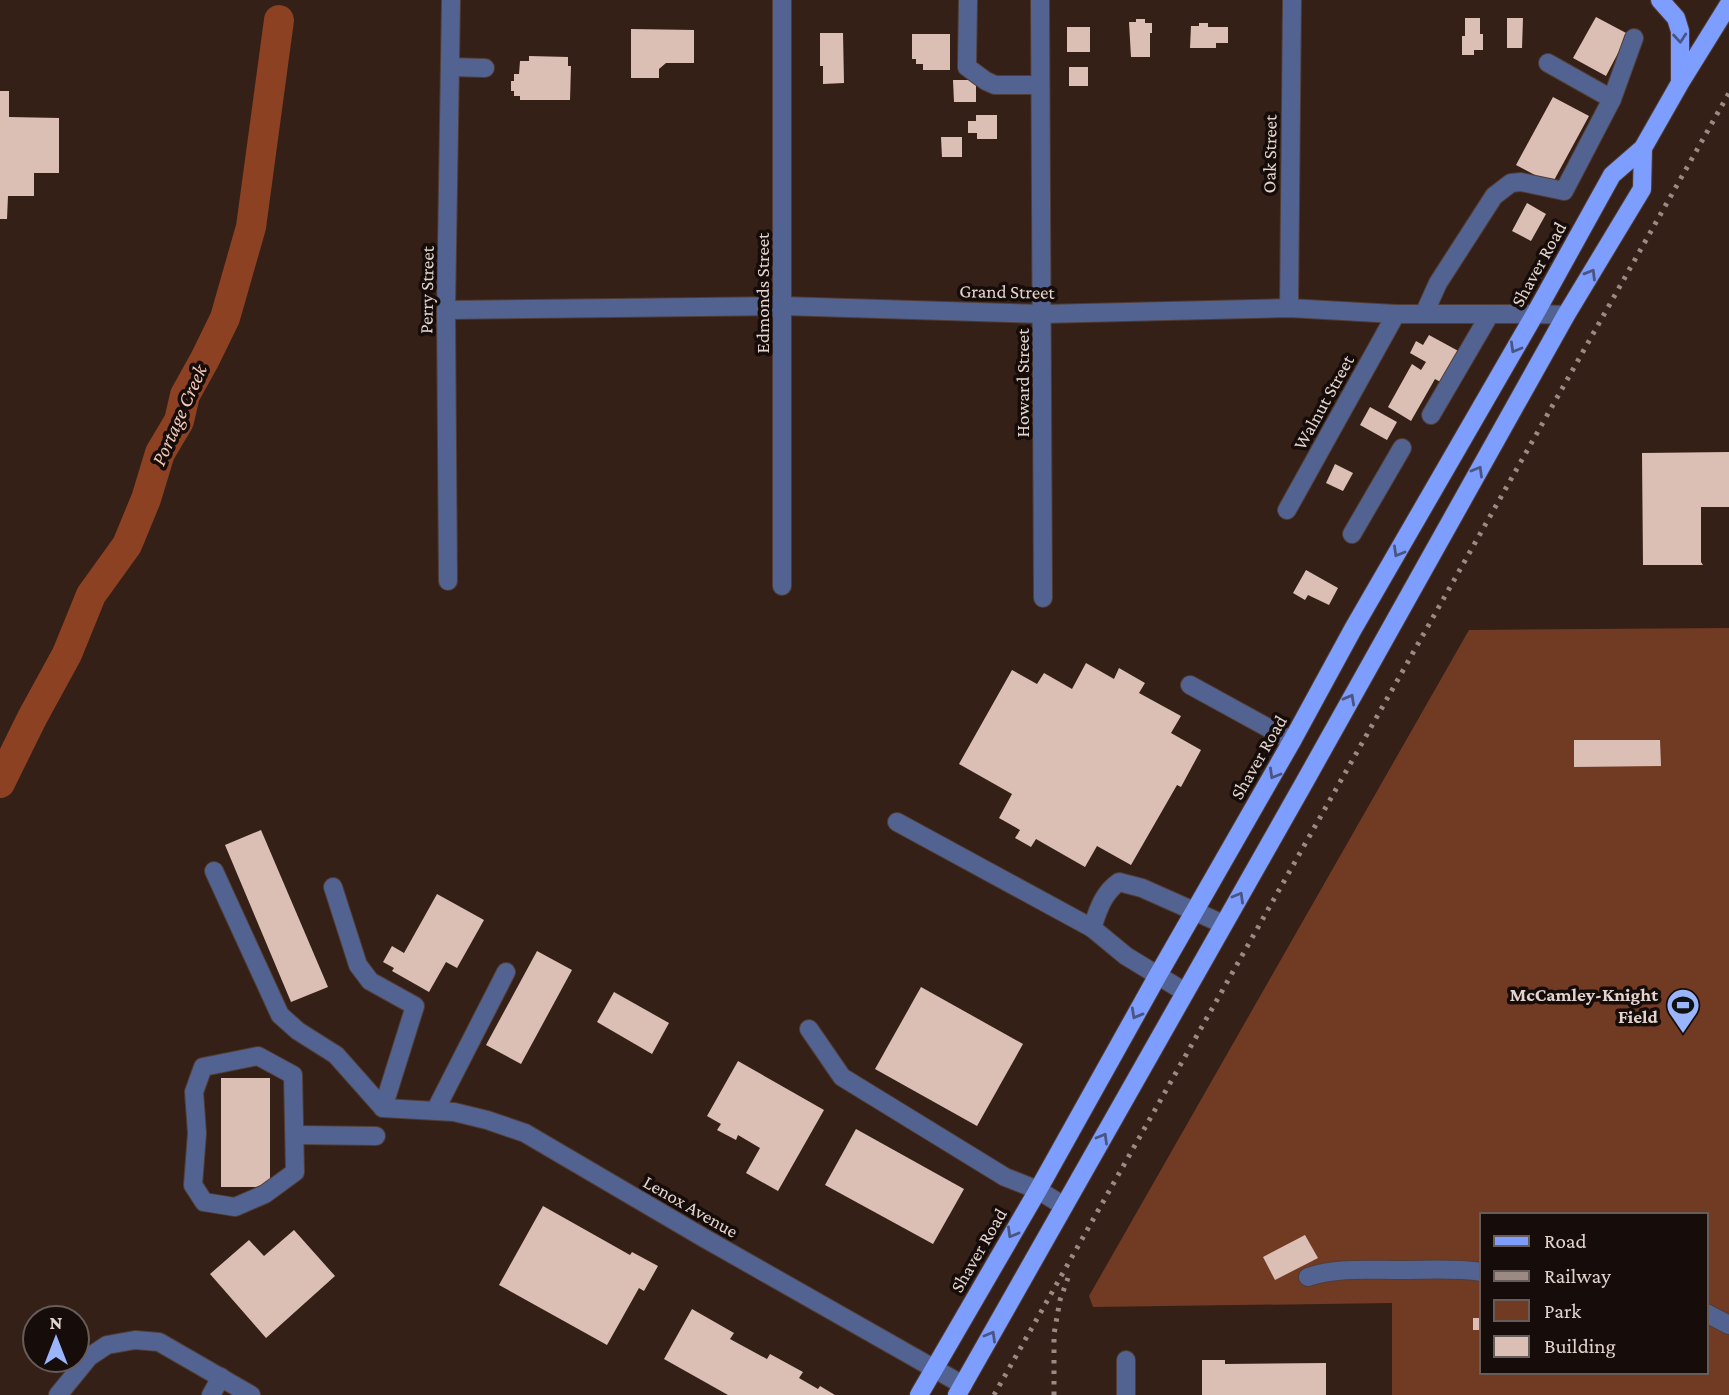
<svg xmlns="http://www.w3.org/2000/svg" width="1729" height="1395" viewBox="0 0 1729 1395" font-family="'Crimson Pro',serif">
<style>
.green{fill:#713a23;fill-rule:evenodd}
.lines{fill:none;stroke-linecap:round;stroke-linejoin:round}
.river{stroke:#8b4122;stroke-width:30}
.building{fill:#dbbfb4}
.minor-casing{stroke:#513d35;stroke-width:20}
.major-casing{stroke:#513d35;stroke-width:20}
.minor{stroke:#526391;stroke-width:18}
.major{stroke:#7d9efe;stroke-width:18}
.rail{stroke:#9b8a83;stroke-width:5;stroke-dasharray:3.5 7;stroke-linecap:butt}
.oneway{stroke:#4a5584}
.labels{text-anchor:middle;stroke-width:7;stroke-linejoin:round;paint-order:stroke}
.street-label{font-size:19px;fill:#e3d4cf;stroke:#160c09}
.poi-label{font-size:19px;font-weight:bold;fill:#e3d4cf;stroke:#160c09;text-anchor:end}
.water-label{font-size:21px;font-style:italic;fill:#f4c8b7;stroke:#160c09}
</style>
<rect width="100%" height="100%" fill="#352018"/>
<path class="green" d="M1729,628V1395H1392V1303L1093,1307L1089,1296L1469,630ZM1482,1215H1706V1372H1482Z"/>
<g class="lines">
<polyline class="river" points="0,783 32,718 67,654 91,595 127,545 146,499 160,453 179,421 185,395 205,359 225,318 251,227 279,20"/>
</g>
<g class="building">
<polygon points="1596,17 1628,34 1606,76 1573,58"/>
<polygon points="1465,18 1480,18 1480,34 1483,34 1483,50 1474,50 1474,55 1462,55 1462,36 1465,36"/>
<polygon points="1507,18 1523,18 1522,48 1507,48"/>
<polygon points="1136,19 1145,19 1145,23 1152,23 1152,33 1150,33 1150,57 1131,57 1129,22 1136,22"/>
<polygon points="1199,23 1208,23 1208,27 1228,27 1228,43 1216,43 1216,48 1190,48 1191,26 1199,26"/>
<rect x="1067" y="27" width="23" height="25"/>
<polygon points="631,29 694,30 694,63 666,63 659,69 659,78 631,78"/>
<polygon points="820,33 843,33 844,83 823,84 823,66 820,66"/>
<polygon points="912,34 950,34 950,70 923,70 923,64 916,64 916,59 912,59"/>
<polygon points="529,56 568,57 568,66 571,66 570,100 520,100 520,96 514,96 514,91 511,91 511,81 514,81 514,74 519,74 520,61 529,61"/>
<rect x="1069" y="67" width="19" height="19"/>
<polygon points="953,80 976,80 976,102 954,102"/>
<polygon points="0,91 9,91 9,117 59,118 59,173 34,173 34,196 8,196 7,219 0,219"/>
<polygon points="1553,97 1589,116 1552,184 1516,165"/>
<polygon points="976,115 997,115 997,139 977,139 977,133 968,133 968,121 976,121"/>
<polygon points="941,137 962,137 962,157 942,157"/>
<polygon points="1527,203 1546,214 1531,241 1512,231"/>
<polygon points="1429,335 1462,353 1446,385 1435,379 1411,421 1388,407 1412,364 1421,370 1426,362 1410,353 1416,341 1423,345"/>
<polygon points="1370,407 1397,422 1387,440 1360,425"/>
<polygon points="1729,452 1729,507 1701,507 1701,562 1703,565 1643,565 1642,453"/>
<polygon points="1335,464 1353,473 1343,491 1326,483"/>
<polygon points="1306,570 1338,588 1329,605 1308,595 1305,600 1293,593"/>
<polygon points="1086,663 1114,679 1119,668 1145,683 1139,693 1181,716 1171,733 1201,750 1181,787 1177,785 1131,865 1097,846 1085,867 1036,839 1031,847 1015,838 1020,830 999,818 1012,794 959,764 1012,670 1037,684 1044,673 1072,689"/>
<polygon points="1574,740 1660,740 1661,766 1574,767"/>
<polygon points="261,830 328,987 291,1002 225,845"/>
<polygon points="437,894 484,920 457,968 446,962 429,992 392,971 394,968 383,962 392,946 404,953"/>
<polygon points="537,951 572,970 521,1064 486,1045"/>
<polygon points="921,987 1023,1044 977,1126 875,1069"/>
<polygon points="614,992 669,1023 652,1054 597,1022"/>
<polygon points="738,1061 824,1110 778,1191 746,1173 760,1148 738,1135 736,1140 717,1130 721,1124 707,1116"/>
<rect x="221" y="1078" width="49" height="109"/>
<polygon points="856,1129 964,1189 933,1244 825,1185"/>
<polygon points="543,1206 630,1255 632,1252 658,1266 644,1291 639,1288 607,1345 499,1285"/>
<polygon points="294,1230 335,1276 266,1338 210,1274 249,1240 264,1256"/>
<polygon points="1305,1235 1318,1258 1275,1280 1263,1257"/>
<polygon points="692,1309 734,1333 730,1339 767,1359 770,1354 803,1372 799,1378 818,1389 820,1386 835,1395 728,1395 664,1359"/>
<rect x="1473" y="1318" width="9" height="12"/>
<polygon points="1202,1360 1225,1360 1225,1364 1326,1363 1326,1395 1202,1395"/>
</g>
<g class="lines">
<defs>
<g id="minor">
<polyline points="968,0 967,67 986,81 995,85 1040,85"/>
<polyline points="1040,0 1043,598"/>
<polyline points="1548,63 1612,99"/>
<polyline points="450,67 485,68"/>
<polyline points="1289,308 1292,0"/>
<polyline points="446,310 783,306 1043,314 1289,308 1396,314 1535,314 1566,315"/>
<polyline points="1424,314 1438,283 1494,196 1511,183 1521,182 1564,191 1612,99 1634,38"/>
<polyline points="1431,415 1490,314"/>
<polyline points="1287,510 1396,314"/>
<polyline points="1352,534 1402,448"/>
<polyline points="448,581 446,310 451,0"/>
<polyline points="782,586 782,0"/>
<polyline points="1190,685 1292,741"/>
<polyline points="897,822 1092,928"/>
<polyline points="214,871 280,1015 298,1031 336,1055 383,1108"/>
<polyline points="333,887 358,965 370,981 415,1006 383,1108"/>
<path d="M1185,992L1126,956L1092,928C1098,910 1103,893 1119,882L1142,888L1223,924"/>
<polyline points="809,1029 842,1077 1005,1177 1038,1190 1064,1206"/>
<polygon points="258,1056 293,1075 295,1172 265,1194 235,1207 204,1202 193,1185 197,1133 194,1092 203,1067"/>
<polyline points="383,1108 454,1112 487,1120 525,1133 704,1238 963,1385"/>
<polyline points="436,1109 506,972"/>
<polyline points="295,1135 376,1136"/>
<path d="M1308,1277C1337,1267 1370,1270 1400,1270C1428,1270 1455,1268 1482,1272"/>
<polyline points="1706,1313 1729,1325"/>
<polyline points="1126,1360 1126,1395"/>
<polyline points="58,1395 89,1357 107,1345 135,1340 159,1342 251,1395"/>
<polyline points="211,1395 221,1377"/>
</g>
<g id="major">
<polyline points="1660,0 1676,18 1680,31 1680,81"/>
<polyline points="919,1395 1038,1190 1158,975 1292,741 1353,629 1535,314 1612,175 1643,148 1680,83 1729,4"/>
<polyline points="957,1395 1304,783 1566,315 1642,189 1643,148"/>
</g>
</defs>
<use href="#minor" class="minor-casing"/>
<use href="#major" class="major-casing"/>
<use href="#minor" class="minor"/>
<use href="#major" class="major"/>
<g class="rail">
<polyline points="994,1395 1729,93"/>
<polyline points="1054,1395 1054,1334 1060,1300 1068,1278"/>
</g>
</g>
<defs><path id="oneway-chevron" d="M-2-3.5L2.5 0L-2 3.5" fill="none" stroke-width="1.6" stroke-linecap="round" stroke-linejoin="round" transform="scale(1.75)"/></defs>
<g class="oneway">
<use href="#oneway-chevron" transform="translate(1680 38) rotate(85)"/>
<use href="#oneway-chevron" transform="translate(1591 274) rotate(-59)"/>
<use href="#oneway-chevron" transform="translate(1515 348) rotate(120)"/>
<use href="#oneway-chevron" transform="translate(1478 471) rotate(-60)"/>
<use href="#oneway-chevron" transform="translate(1398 552) rotate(120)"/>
<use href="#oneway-chevron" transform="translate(1350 699) rotate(-61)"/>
<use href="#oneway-chevron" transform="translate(1274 774) rotate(120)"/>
<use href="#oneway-chevron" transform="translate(1239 897) rotate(-60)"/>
<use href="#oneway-chevron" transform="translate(1136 1014) rotate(119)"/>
<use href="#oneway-chevron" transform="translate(1103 1138) rotate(-60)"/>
<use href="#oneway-chevron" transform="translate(1012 1233) rotate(120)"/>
<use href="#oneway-chevron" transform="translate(991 1336) rotate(-60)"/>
</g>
<defs>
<symbol id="stadium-pin" viewBox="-11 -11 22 30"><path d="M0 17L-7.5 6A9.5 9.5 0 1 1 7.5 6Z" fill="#9ab5fd" stroke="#160c09"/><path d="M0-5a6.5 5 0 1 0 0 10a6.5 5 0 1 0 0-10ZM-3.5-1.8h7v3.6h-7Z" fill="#111"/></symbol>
</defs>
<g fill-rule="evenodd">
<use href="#stadium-pin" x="1664" y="986" width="38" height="52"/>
</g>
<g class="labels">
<g class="street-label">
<text transform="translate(1269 154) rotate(-89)" y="7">Oak Street</text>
<text transform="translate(1538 264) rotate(-61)" y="7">Shaver Road</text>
<text transform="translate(426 290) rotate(-89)" y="7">Perry Street</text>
<text transform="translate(1007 291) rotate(1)" y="7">Grand Street</text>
<text transform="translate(762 293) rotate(-90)" y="7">Edmonds Street</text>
<text transform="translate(1022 383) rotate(-90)" y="7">Howard Street</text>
<text transform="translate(1323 402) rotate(-61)" y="7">Walnut Street</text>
<text transform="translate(1258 757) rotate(-60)" y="7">Shaver Road</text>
<text transform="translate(691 1206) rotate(30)" y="7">Lenox Avenue</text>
<text transform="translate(978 1250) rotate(-60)" y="7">Shaver Road</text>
</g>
<g class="poi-label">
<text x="1658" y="1001">McCamley-Knight<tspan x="1658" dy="22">Field</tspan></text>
</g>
<g class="water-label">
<text transform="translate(179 415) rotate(-66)" y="7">Portage Creek</text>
</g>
</g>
<rect x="1480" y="1213" width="228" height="161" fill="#160c09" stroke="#685c58" stroke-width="2"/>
<rect x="1494" y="1236" width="35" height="10" fill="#7d9efe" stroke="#685c58" stroke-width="2"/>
<text x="1544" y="1248" font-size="21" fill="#e3d4cf">Road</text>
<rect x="1494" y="1271" width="35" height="10" fill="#9b8a83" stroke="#685c58" stroke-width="2"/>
<text x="1544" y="1283" font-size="21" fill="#e3d4cf">Railway</text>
<rect x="1494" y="1300" width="35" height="21" fill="#713a23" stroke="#685c58" stroke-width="2"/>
<text x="1544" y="1318" font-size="21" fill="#e3d4cf">Park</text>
<rect x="1494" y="1336" width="35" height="21" fill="#dbbfb4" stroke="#685c58" stroke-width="2"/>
<text x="1544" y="1353" font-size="21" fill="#e3d4cf">Building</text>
<g transform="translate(56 1339)"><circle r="33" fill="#160c09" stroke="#685c58" stroke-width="2"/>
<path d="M0-5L12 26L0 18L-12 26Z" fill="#9ab5fd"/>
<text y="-10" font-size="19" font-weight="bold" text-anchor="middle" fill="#e3d4cf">N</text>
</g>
</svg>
